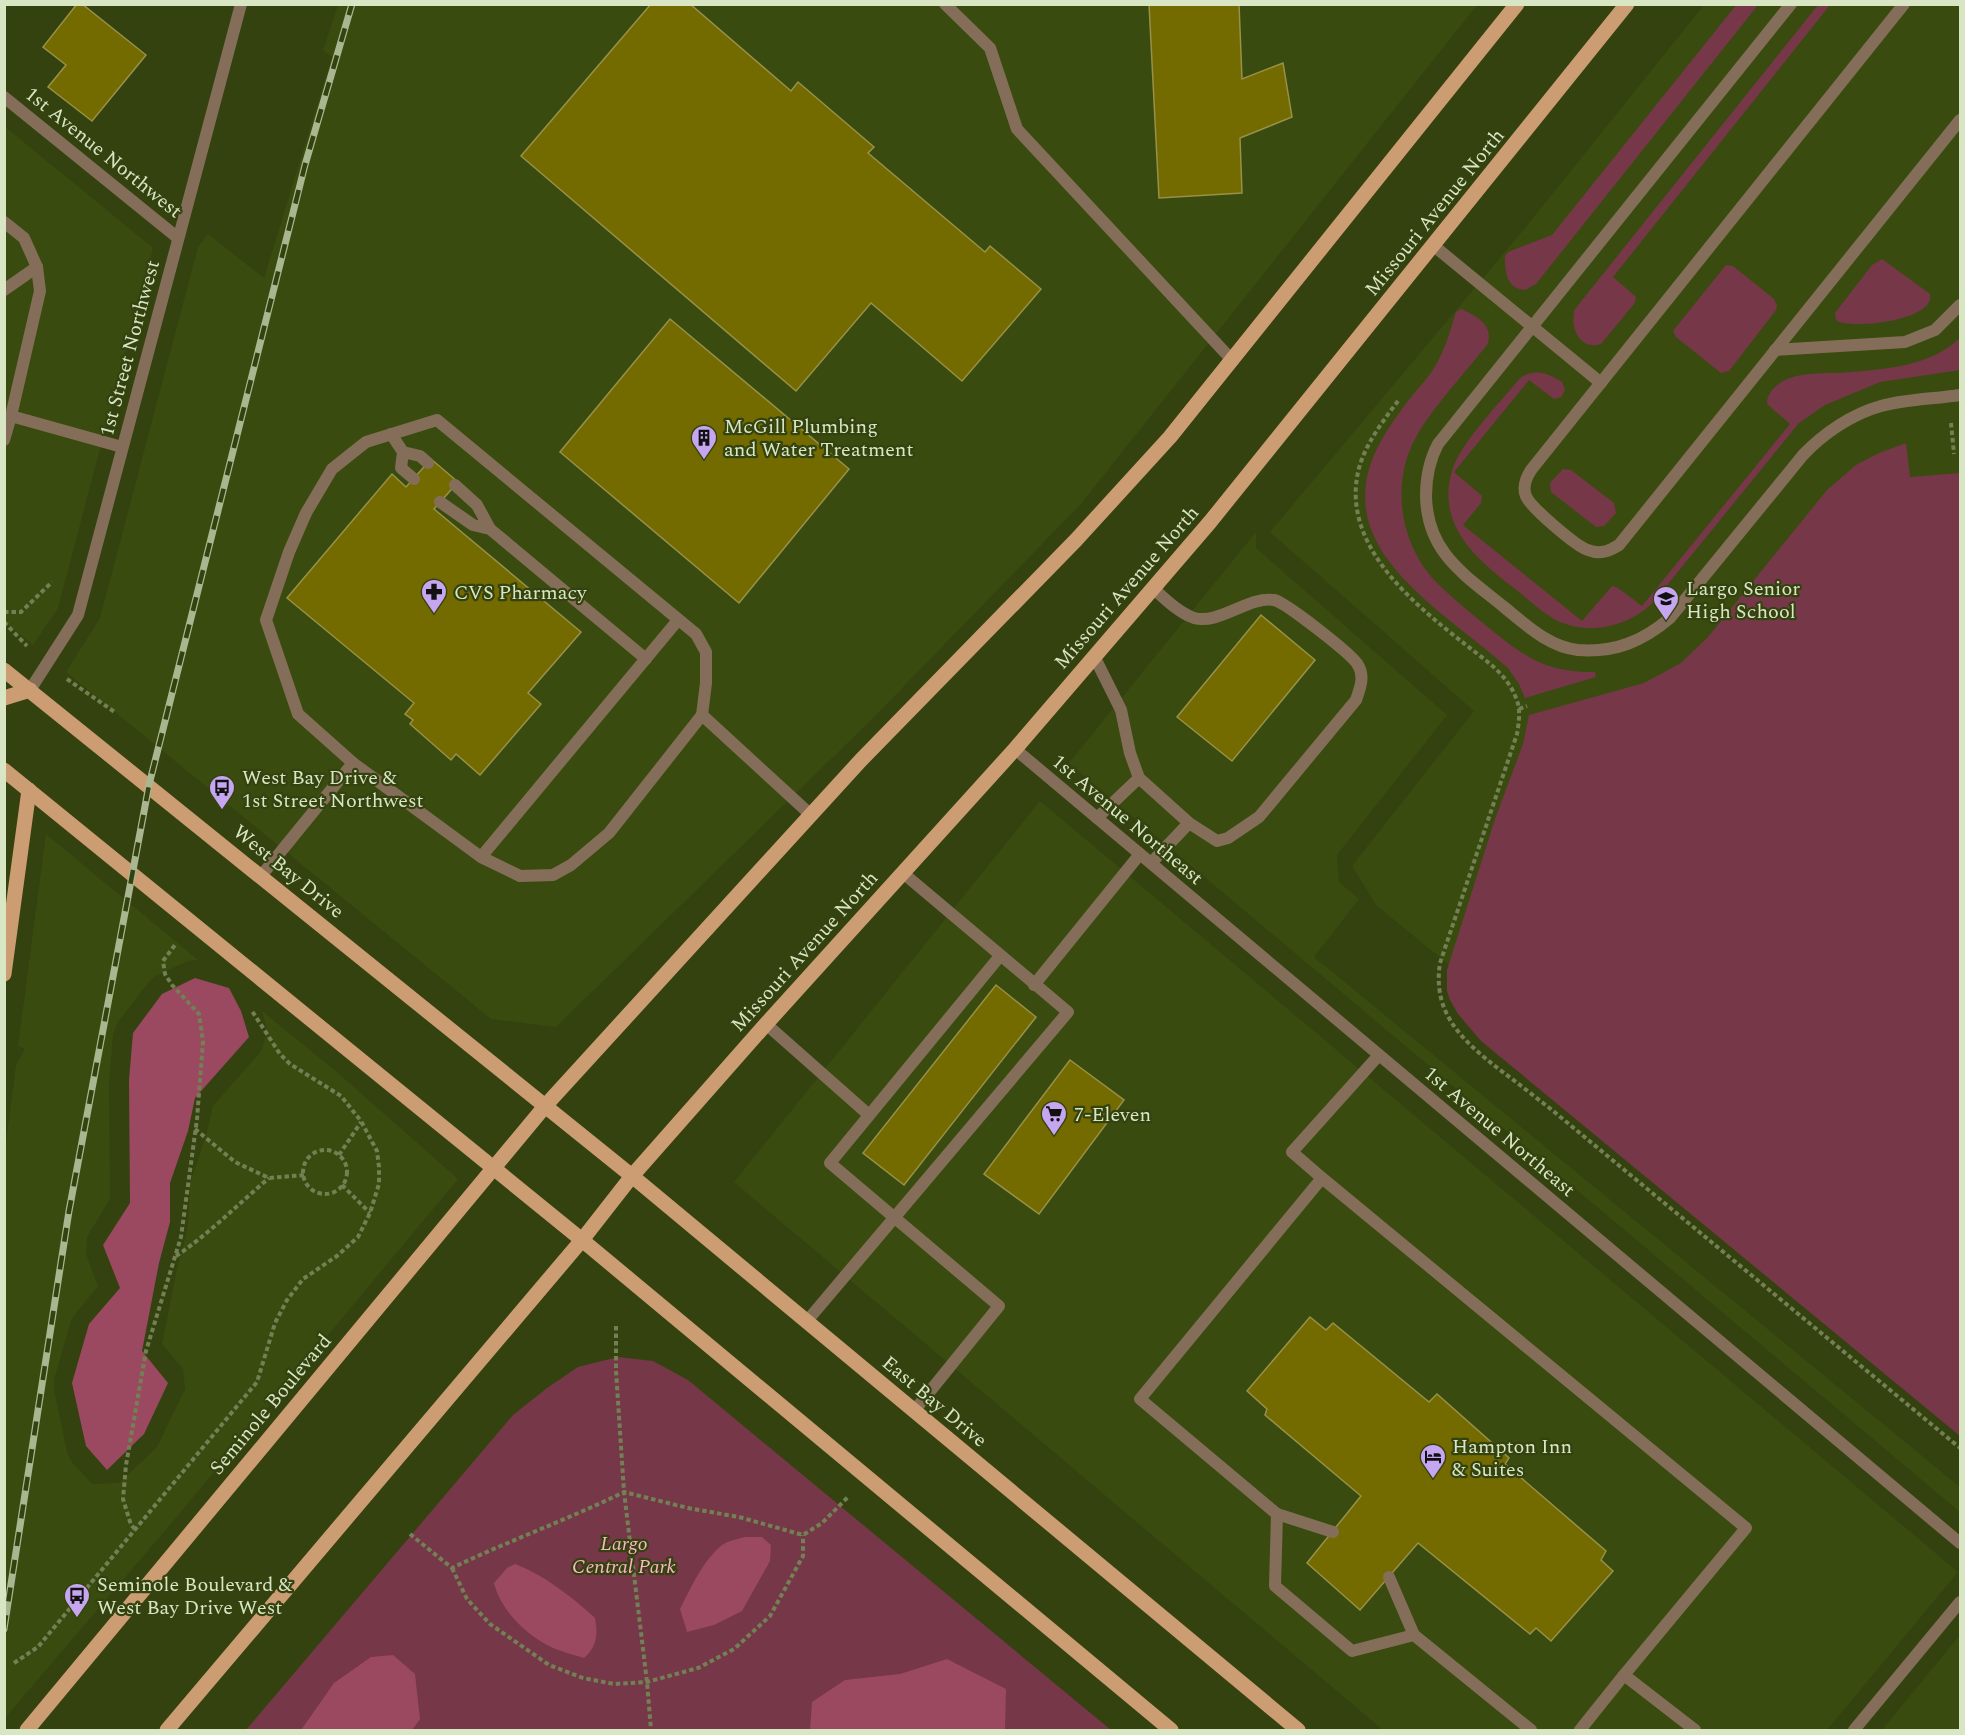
<svg xmlns="http://www.w3.org/2000/svg" width="1965" height="1735" viewBox="0 0 1965 1735" font-family="Spectral,serif">
<style>
.built{fill:#3a4b10}
.green{fill:#763748}
.forest{fill:#9a4960}
.building{fill:#736a00;stroke:#989148;stroke-width:1.5}
.lines{fill:none;stroke-linecap:round;stroke-linejoin:round}
.path{stroke:#738054;stroke-width:4;stroke-dasharray:4.5 3;stroke-linecap:butt}
.service{stroke:#856e59;stroke-width:12}
.minor{stroke:#856e59;stroke-width:12}
.primary{stroke:#cc9d72;stroke-width:15}
.rail-casing{stroke:#a9b690;stroke-width:7}
.rail{stroke:#34420f;stroke-width:4.5;stroke-dasharray:14;stroke-linecap:butt}
.labels{text-anchor:middle;stroke-width:4.5;stroke-linejoin:round;paint-order:stroke}
.street-label{font-size:20px;fill:#d9e6c4;stroke:#34420f}
.poi-label{font-size:20px;fill:#d9e6c4;stroke:#34420f;text-anchor:start}
.park-label{font-size:20px;font-style:italic;fill:#fcb6c6;stroke:#34420f}
</style>
<rect width="100%" height="100%" fill="#34420f"/>
<g class="built">
<polygon points="338,5 1477,5 1080,505 871,720 556,1027 491,1019 66,672 100,618 198,247 208,234 264,278 332,57 323,50"/>
<polygon points="1704,5 1960,5 1960,1382 1377,906 1352,866 1474,711 1270,532 1525,228"/>
<polygon points="4,126 153,248 58,608 33,645 5,622"/>
<polygon points="1256,532 1256,548 1447,715 1337,855 1339,882 1359,899 1314,957 1960,1487 1960,1512 1069,763"/>
<polygon points="1040,801 1958,1572 1827,1730 1383,1730 734,1182"/>
<polygon points="46,834 198,960 188,961 155,976 148,983 118,1022 113,1034 109,1083 110,1199 87,1237 86,1254 98,1286 76,1313 71,1321 54,1380 54,1389 67,1452 71,1461 92,1484 119,1483 157,1447 185,1389 183,1369 162,1344 178,1265 188,1226 190,1184 206,1136 213,1106 262,1050 267,1030 262,1011 338,1073 458,1179 174,1520 5,1718 4,1159 16,1065 25,1049 18,1046"/>
<polygon points="1960,1635 1960,1730 1882,1730"/>
</g>
<g class="green">
<path d="M1737,4L1758,5L1536,284L1525,290C1506,289 1505,271 1505,256L1508,252L1552,235Z"/>
<path d="M1818,5H1830L1613,277L1635,296L1636,298L1634,304L1601,344C1580,351 1569,327 1575,309Z"/>
<path d="M1882,259L1930,294C1936,321 1848,330 1836,320L1835,313L1872,265Z"/>
<polygon points="1726,265 1733,266 1774,299 1777,306 1776,310 1729,371 1721,373 1676,337 1673,331"/>
<path d="M1461,309C1477,316 1495,326 1487,345C1465,373 1431,409 1415,439C1391,484 1400,543 1434,580C1448,594 1463,607 1478,619C1519,652 1540,673 1595,672L1596,677L1525,698L1519,684L1508,668C1439,606 1317,544 1385,434C1393,421 1402,408 1412,396C1419,387 1428,378 1434,368C1446,348 1449,334 1456,312Z"/>
<path d="M1960,338V370L1880,382L1825,405L1799,423L1655,600C1632,626 1590,636 1558,621C1542,613 1528,599 1514,588C1476,559 1436,525 1452,471C1460,443 1501,402 1520,378C1535,368 1548,373 1562,382L1565,390L1561,397L1554,399L1529,380L1454,472L1482,496L1481,503L1463,525L1582,621L1612,586L1618,588L1642,606L1790,424L1767,404C1766,392 1780,381 1790,378C1805,373 1821,373 1837,373C1878,370 1929,368 1960,338Z"/>
<polygon points="1906,443 1910,477 1960,473 1960,1436 1481,1041 1458,1014 1450,1000 1447,991 1447,970 1495,819 1523,744 1529,715 1644,683 1681,663 1708,637 1827,490 1856,465 1879,453"/>
<polygon points="1563,469 1571,470 1614,503 1616,513 1604,526 1596,527 1551,492 1550,483"/>
<polygon points="618,1357 653,1361 688,1380 1111,1730 246,1730 513,1415 547,1388 578,1367"/>
</g>
<g class="forest">
<polygon points="195,978 229,988 241,1011 249,1037 195,1098 188,1131 170,1183 170,1222 159,1263 142,1351 168,1383 144,1434 107,1470 86,1446 72,1383 89,1324 120,1288 103,1245 130,1203 129,1080 133,1033 162,994"/>
<path d="M745,1537H762L771,1545L770,1561L742,1611L714,1625L687,1632L680,1609C691,1588 703,1560 722,1545C728,1541 738,1539 745,1537Z"/>
<path d="M515,1564C544,1575 571,1596 595,1618C598,1634 597,1647 584,1658C574,1655 563,1652 553,1648C527,1636 501,1611 494,1583L507,1568Z"/>
<polygon points="393,1655 415,1674 420,1719 412,1730 301,1730 334,1683 371,1657"/>
<polygon points="947,1659 1006,1689 1005,1730 810,1730 812,1702 845,1680 900,1674"/>
</g>
<g class="building">
<polygon points="77,4 82,4 146,55 92,121 48,87 66,65 43,47"/>
<polygon points="651,4 690,4 791,91 798,82 874,147 868,153 985,252 990,246 1041,289 962,381 871,303 796,391 521,156"/>
<polygon points="1149,4 1239,4 1242,79 1283,63 1292,117 1240,138 1242,193 1159,198"/>
<polygon points="670,319 849,469 739,603 560,452"/>
<polygon points="431,459 458,482 434,509 581,632 528,693 541,704 480,775 456,754 451,760 410,724 413,720 405,714 414,703 287,598 392,474 406,487"/>
<polygon points="1261,615 1315,660 1232,761 1177,717"/>
<polygon points="996,985 1036,1017 904,1185 863,1153"/>
<polygon points="1070,1060 1124,1100 1039,1214 984,1174"/>
<polygon points="1310,1317 1326,1330 1333,1323 1429,1402 1437,1394 1509,1458 1505,1464 1606,1551 1601,1560 1613,1571 1551,1641 1536,1628 1530,1634 1418,1543 1360,1610 1307,1563 1361,1496 1265,1415 1267,1409 1247,1391"/>
</g>
<g class="lines">
<g class="path">
<path d="M1398,401C1383,421 1366,443 1359,468C1339,545 1414,604 1466,645C1485,660 1507,674 1516,698C1521,709 1519,722 1517,734L1440,963C1432,1014 1463,1041 1500,1070C1518,1083 1535,1097 1552,1110L1960,1448"/>
<polyline points="1951,423 1954,454"/>
<polyline points="4,612 21,612 52,582"/>
<polyline points="4,622 27,646"/>
<polyline points="67,679 116,713"/>
<polyline points="1519,709 1527,706"/>
<polyline points="195,1129 235,1162 269,1178 304,1175"/>
<circle cx="325" cy="1172" r="22"/>
<polyline points="339,1155 361,1122"/>
<polyline points="342,1185 370,1213"/>
<path d="M176,1256C209,1234 238,1204 269,1178"/>
<polyline points="616,1326 616,1371 624,1492 647,1682 651,1730"/>
<polyline points="135,1529 131,1525 123,1499 126,1465 146,1351 181,1237 197,1119 203,1042 199,1014 172,985 165,974 163,961 175,945"/>
<path d="M410,1534L452,1568C508,1541 567,1520 624,1492L688,1508L739,1517L803,1535L822,1523L848,1497"/>
<polyline points="452,1568 467,1599 490,1624 549,1665 583,1678 614,1684 647,1682 698,1668 734,1649 770,1616 803,1556 803,1535"/>
<polyline points="14,1663 38,1647 257,1382 275,1323 287,1300 303,1279 337,1256 358,1237 370,1213 379,1184 379,1167 377,1151 361,1121 341,1096 290,1064 280,1054 252,1011"/>
</g>
<g class="service">
<polyline points="945,4 990,48 1017,129 1232,360"/>
<path d="M1791,4L1438,444C1429,461 1426,477 1426,496C1427,553 1465,575 1504,607C1526,625 1549,647 1578,650C1615,653 1643,641 1670,618L1803,455C1824,433 1852,414 1881,406C1907,399 1934,399 1960,395"/>
<path d="M1904,4L1531,470C1526,478 1522,487 1526,496C1530,507 1577,547 1588,550C1600,555 1609,551 1619,545L1960,120"/>
<polyline points="4,222 24,238 37,267 40,291 11,416 122,447"/>
<polyline points="1434,246 1601,383"/>
<polyline points="4,290 37,267"/>
<polyline points="1775,350 1905,342 1935,330 1960,305"/>
<polyline points="391,434 403,452 401,468 414,479"/>
<polyline points="4,440 11,416"/>
<polyline points="403,452 420,456 428,463"/>
<polyline points="455,485 477,505 490,529"/>
<polyline points="440,502 473,525 490,529 646,659"/>
<path d="M1094,656L1121,710L1130,753L1139,778L1189,823L1217,841L1228,838L1259,817L1356,700C1360,688 1365,677 1358,665C1353,655 1285,602 1274,600C1249,596 1219,625 1194,618C1178,612 1165,599 1153,588"/>
<polyline points="353,763 481,857 520,876 553,875 571,865 609,833 702,715"/>
<polyline points="1097,818 1139,778"/>
<polyline points="481,857 678,620"/>
<polyline points="1151,863 1189,823"/>
<polyline points="261,876 353,763 298,714 266,620 289,552 306,513 332,469 366,442 437,420 696,634 706,652 706,683 702,715 811,815"/>
<polyline points="1034,985 1140,854"/>
<polyline points="766,1024 869,1115"/>
<polyline points="1379,1055 1292,1152 1322,1178 1140,1399 1277,1514 1275,1586 1352,1651 1414,1635 1531,1730"/>
<polyline points="1322,1178 1746,1528 1624,1675"/>
<polyline points="807,1321 1068,1012 903,873"/>
<polyline points="914,1411 999,1306 830,1163 1000,956"/>
<polyline points="1277,1514 1333,1532"/>
<polyline points="1389,1577 1414,1635"/>
<polyline points="1580,1730 1624,1675 1695,1730"/>
</g>
<g class="minor">
<polyline points="4,97 178,238"/>
<polyline points="30,690 78,615 241,4"/>
<polyline points="1015,749 1960,1543"/>
<polyline points="1854,1730 1960,1602"/>
</g>
<g class="primary">
<polyline points="4,670 632,1176 1298,1730"/>
<polyline points="4,698 30,690"/>
<polyline points="4,770 582,1240 1171,1730"/>
<polyline points="4,974 29,790"/>
<polyline points="27,1730 546,1105 861,760 1076,540 1170,437 1517,4"/>
<polyline points="167,1730 582,1240 632,1176 766,1024 1015,749 1210,522 1627,4"/>
</g>
<defs>
<polyline id="rail" points="4,1629 69,1211 149,785 305,165 352,4"/>
</defs>
<use href="#rail" class="rail-casing"/>
<use href="#rail" class="rail"/>
</g>
<defs>
<symbol id="building-pin" viewBox="-11 -11 22 30"><path d="M0 17L-7.5 6A9.5 9.5 0 1 1 7.5 6Z" fill="#c6a6f0" stroke="#34420f"/><path d="M-4-6H4V6H1V3H-1V6H-4ZM-2.5-4.3h1.7v1.8h-1.7ZM.8-4.3h1.7v1.8H.8ZM-2.5-1h1.7V.8h-1.7ZM.8-1h1.7V.8H.8Z" fill="#111"/></symbol>
<symbol id="pharmacy-pin" viewBox="-11 -11 22 30"><path d="M0 17L-7.5 6A9.5 9.5 0 1 1 7.5 6Z" fill="#c6a6f0" stroke="#34420f"/><path d="M-2-6h4v4h4v4h-4v4h-4v-4h-4v-4h4Z" fill="#111"/></symbol>
<symbol id="school-pin" viewBox="-11 -11 22 30"><path d="M0 17L-7.5 6A9.5 9.5 0 1 1 7.5 6Z" fill="#c6a6f0" stroke="#34420f"/><path d="M0-5L7-2L0 1L-7-2ZM-4 1L0 2.5L4 1V4Q0 6-4 4Z" fill="#111"/></symbol>
<symbol id="bus-pin" viewBox="-11 -11 22 30"><path d="M0 17L-7.5 6A9.5 9.5 0 1 1 7.5 6Z" fill="#c6a6f0" stroke="#34420f"/><path d="M-5-6H5V4H4V6H2V4H-2V6H-4V4H-5ZM-3.5-4V0h7V-4ZM-3.5 1.2v1.5H-2V1.2ZM2 1.2v1.5H3.5V1.2Z" fill="#111"/></symbol>
<symbol id="supermarket-pin" viewBox="-11 -11 22 30"><path d="M0 17L-7.5 6A9.5 9.5 0 1 1 7.5 6Z" fill="#c6a6f0" stroke="#34420f"/><path d="M-6-5.5h2.5l.6 2H6L4.5 2H-2.5L-4.4-4H-6ZM-1.5 3.2a1.3 1.3 0 1 0 .1 0ZM3 3.2a1.3 1.3 0 1 0 .1 0Z" fill="#111"/></symbol>
<symbol id="hotel-pin" viewBox="-11 -11 22 30"><path d="M0 17L-7.5 6A9.5 9.5 0 1 1 7.5 6Z" fill="#c6a6f0" stroke="#34420f"/><path d="M-6-4.5h1.5V1H6V5H4.5V3h-9V5H-6ZM-4 0a1.8 1.8 0 1 1 3.6 0ZM.5 0V-2.5h3Q6-2.5 6 0Z" fill="#111"/></symbol>
</defs>
<g fill-rule="evenodd">
<use href="#building-pin" x="689" y="423" width="30" height="40"/>
<use href="#pharmacy-pin" x="419" y="577" width="30" height="40"/>
<use href="#school-pin" x="1651" y="584" width="30" height="40"/>
<use href="#bus-pin" x="207" y="773" width="30" height="40"/>
<use href="#supermarket-pin" x="1039" y="1099" width="30" height="40"/>
<use href="#hotel-pin" x="1418" y="1442" width="30" height="40"/>
<use href="#bus-pin" x="62" y="1581" width="30" height="40"/>
</g>
<g class="labels">
<g class="street-label">
<text transform="translate(104 152) rotate(39)" y="7">1st Avenue Northwest</text>
<text transform="translate(1434 212) rotate(-51)" y="7">Missouri Avenue North</text>
<text transform="translate(129 348) rotate(-75)" y="7">1st Street Northwest</text>
<text transform="translate(1126 587) rotate(-49)" y="7">Missouri Avenue North</text>
<text transform="translate(1128 819) rotate(40)" y="7">1st Avenue Northeast</text>
<text transform="translate(289 871) rotate(39)" y="7">West Bay Drive</text>
<text transform="translate(804 951) rotate(-48)" y="7">Missouri Avenue North</text>
<text transform="translate(1500 1131) rotate(40)" y="7">1st Avenue Northeast</text>
<text transform="translate(935 1401) rotate(40)" y="7">East Bay Drive</text>
<text transform="translate(270 1404) rotate(-50)" y="7">Seminole Boulevard</text>
</g>
<g class="poi-label">
<text x="724" y="433">McGill Plumbing<tspan x="724" dy="23">and Water Treatment</tspan></text>
<text x="1686" y="595">Largo Senior<tspan x="1686" dy="23">High School</tspan></text>
<text x="454" y="599">CVS Pharmacy</text>
<text x="242" y="784">West Bay Drive &amp;<tspan x="242" dy="23">1st Street Northwest</tspan></text>
<text x="1074" y="1121">7-Eleven</text>
<text x="1452" y="1453">Hampton Inn<tspan x="1452" dy="23">&amp; Suites</tspan></text>
<text x="97" y="1591">Seminole Boulevard &amp;<tspan x="97" dy="23">West Bay Drive West</tspan></text>
</g>
<g class="park-label">
<text x="624" y="1550">Largo<tspan x="624" dy="23">Central Park</tspan></text>
</g>
</g>
<rect width="1965" height="1735" fill="none" stroke="#d9e6c4" stroke-width="12"/>
</svg>
